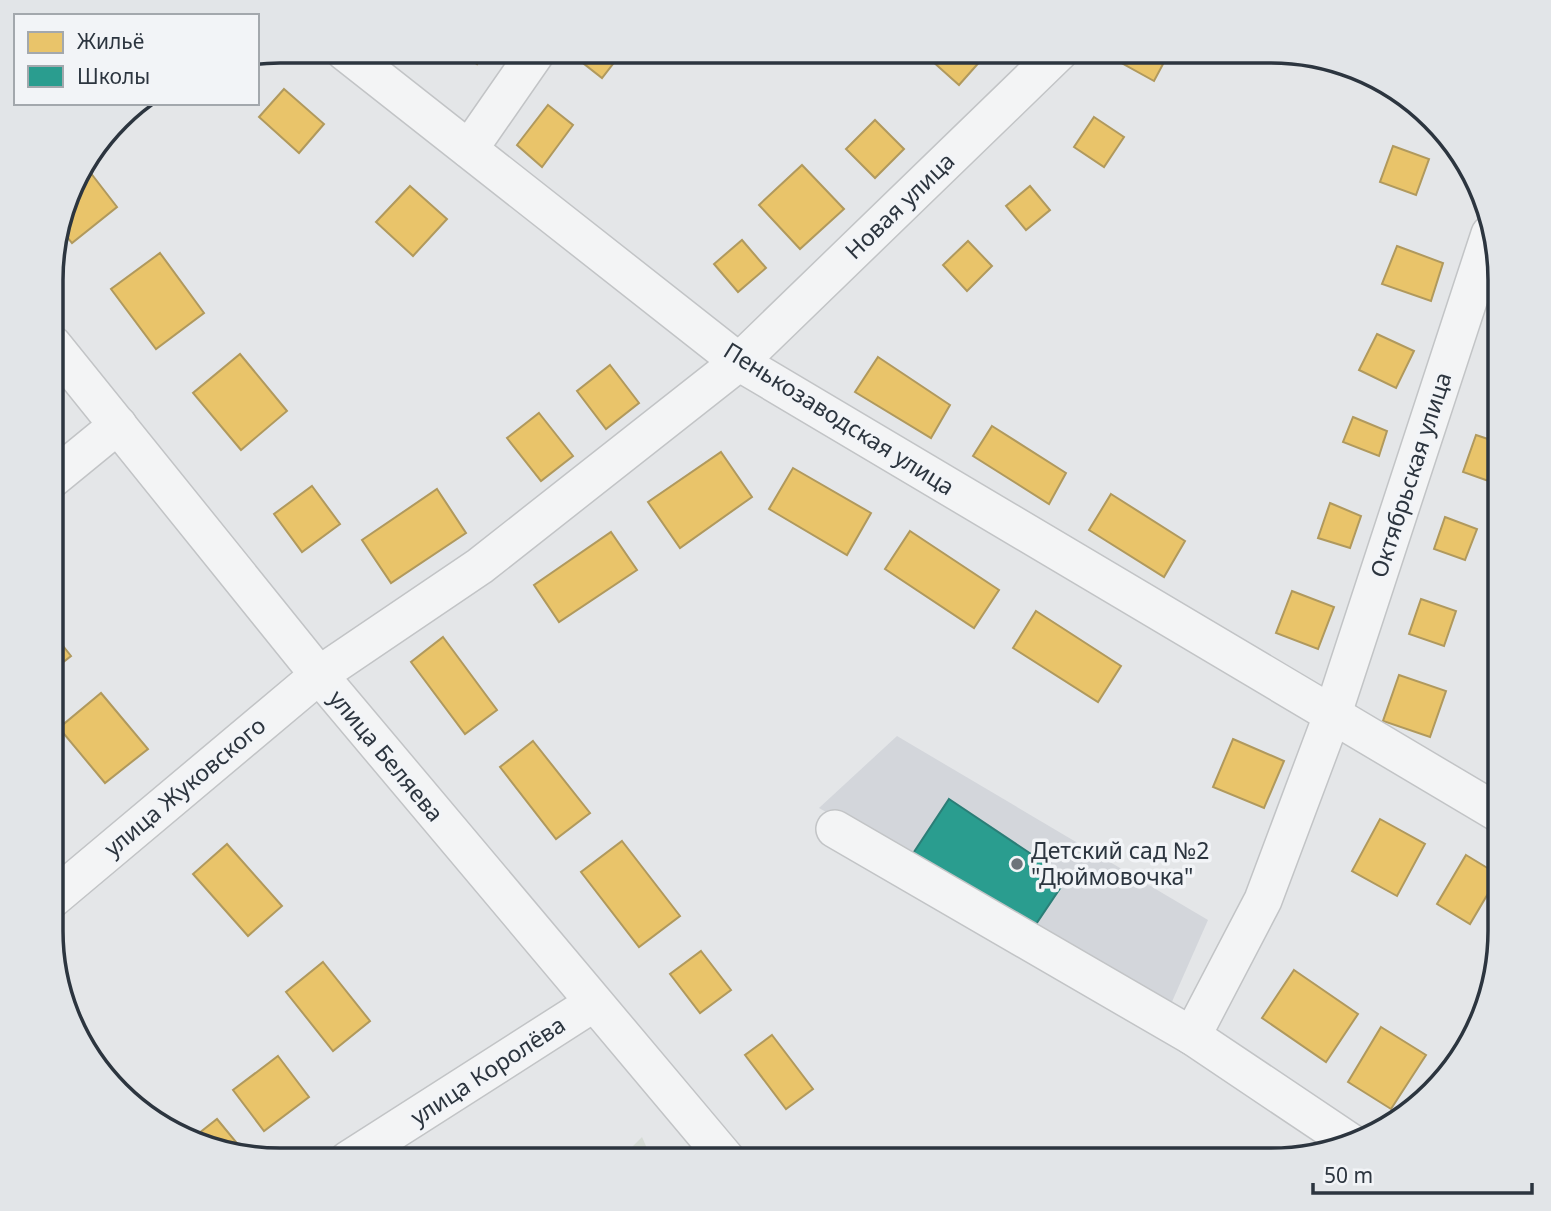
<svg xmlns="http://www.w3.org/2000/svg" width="1551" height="1211" viewBox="0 0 1551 1211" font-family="'Noto Sans',sans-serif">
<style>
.built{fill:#d3d6db}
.green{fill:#d5dbd5}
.homes{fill:#e9c46a;stroke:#b0995d;stroke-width:2}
.schools{fill:#2a9d8f;stroke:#2b7e77;stroke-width:2}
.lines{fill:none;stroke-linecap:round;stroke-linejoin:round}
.minor-casing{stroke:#c2c4c6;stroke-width:40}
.minor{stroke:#f3f4f5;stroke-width:37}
.poi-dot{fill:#6c737a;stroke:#f2f4f7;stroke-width:2.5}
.labels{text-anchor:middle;stroke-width:7;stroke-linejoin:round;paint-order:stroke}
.street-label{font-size:23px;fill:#2c353f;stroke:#f2f4f7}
.poi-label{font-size:23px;fill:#2c353f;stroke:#f2f4f7;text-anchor:start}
.rim{fill:none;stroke:#2c353f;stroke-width:3.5}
</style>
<rect width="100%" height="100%" fill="#e4e6e8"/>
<polygon class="built" points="897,736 1208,920 1171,1004 819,808"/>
<polygon class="green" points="642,1137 652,1160 619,1160"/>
<g class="homes">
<polygon points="458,51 485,51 477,64"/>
<polygon points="578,51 623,51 602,78 574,56"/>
<polygon points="940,51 976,51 983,58 959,85 932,61"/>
<polygon points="1123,51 1170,51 1154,81 1118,61"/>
<polygon points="284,89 324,124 299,153 259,117"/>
<polygon points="548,105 573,125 542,167 517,145"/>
<polygon points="1094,117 1124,137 1104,167 1074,147"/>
<polygon points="875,120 904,149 875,178 846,149"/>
<polygon points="1393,146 1429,159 1416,195 1380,182"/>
<polygon points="83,163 117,207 72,243 60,228"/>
<polygon points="802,165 844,209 800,249 759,205"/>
<polygon points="410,186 447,219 413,256 376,222"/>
<polygon points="1030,186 1050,210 1026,230 1006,206"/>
<polygon points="742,240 766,268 738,292 714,264"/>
<polygon points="968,241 992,266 967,291 943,265"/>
<polygon points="1397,246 1443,263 1431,301 1382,284"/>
<polygon points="160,253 204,313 156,349 111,289"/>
<polygon points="1377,334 1414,351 1396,388 1359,370"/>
<polygon points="240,354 287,411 241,450 193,393"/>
<polygon points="1500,354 1500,387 1490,383"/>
<polygon points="878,357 950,405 931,438 855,392"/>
<polygon points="610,365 639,403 606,429 577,391"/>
<polygon points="539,413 573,456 541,481 507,438"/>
<polygon points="1353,417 1387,431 1379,456 1343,442"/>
<polygon points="992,426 1066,473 1049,504 973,456"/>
<polygon points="1476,435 1500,443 1500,485 1463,472"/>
<polygon points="721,452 752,497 680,548 648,502"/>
<polygon points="793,468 871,513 847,555 769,509"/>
<polygon points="312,486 340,524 302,552 274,514"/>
<polygon points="437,489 466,533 391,583 362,540"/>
<polygon points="1111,494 1185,541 1164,577 1089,530"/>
<polygon points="1330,503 1361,516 1350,548 1318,538"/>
<polygon points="1445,517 1477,529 1465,560 1434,549"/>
<polygon points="910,531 999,590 974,628 885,569"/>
<polygon points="611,532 637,570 559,622 534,585"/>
<polygon points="1292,591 1334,607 1318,649 1276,633"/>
<polygon points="1421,599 1456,611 1444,646 1409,634"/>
<polygon points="1036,611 1121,666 1098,702 1013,648"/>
<polygon points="52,632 71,656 52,671"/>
<polygon points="443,637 497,710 465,734 411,662"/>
<polygon points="1399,675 1446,691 1430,737 1383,721"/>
<polygon points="101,693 148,749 105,783 59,728"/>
<polygon points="1233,739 1284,761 1264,808 1213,787"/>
<polygon points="533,741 590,813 556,839 500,767"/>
<polygon points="1380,819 1425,844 1397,896 1352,871"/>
<polygon points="622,841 680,916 639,947 581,872"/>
<polygon points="227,844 282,906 248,936 193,874"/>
<polygon points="1466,855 1499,875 1470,924 1437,904"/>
<polygon points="701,951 731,990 700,1013 670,974"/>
<polygon points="323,962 370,1021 333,1051 286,992"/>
<polygon points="1294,970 1358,1014 1326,1062 1262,1018"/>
<polygon points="1381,1027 1426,1055 1391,1109 1348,1082"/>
<polygon points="772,1035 813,1089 786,1109 745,1055"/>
<polygon points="278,1056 309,1097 264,1131 233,1090"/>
<polygon points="217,1119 241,1148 235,1153 189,1141"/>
</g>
<polygon class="schools" points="949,799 1067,878 1030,933 912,855"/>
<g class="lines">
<defs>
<g id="minor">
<polyline points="344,51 739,362 1500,814"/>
<polyline points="469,149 537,51"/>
<polyline points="53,345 319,675 727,1160"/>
<polyline points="52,479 118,425"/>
<polyline points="835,829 1192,1036"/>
<polyline points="51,900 319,675 480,566 739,362 1060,51"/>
<polyline points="1353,1144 1192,1036 1263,900 1332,716 1490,234"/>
<polyline points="348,1160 592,1004"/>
</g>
</defs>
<use href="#minor" class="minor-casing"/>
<use href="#minor" class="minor"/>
</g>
<circle class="poi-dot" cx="1017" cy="864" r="7"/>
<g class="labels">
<g class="street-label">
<text transform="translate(900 206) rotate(-44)" y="8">Новая улица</text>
<text transform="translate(839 419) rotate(32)" y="8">Пенькозаводская улица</text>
<text transform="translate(1411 475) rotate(-72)" y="8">Октябрьская улица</text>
<text transform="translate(386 756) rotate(50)" y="8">улица Беляева</text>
<text transform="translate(185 787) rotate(-40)" y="8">улица Жуковского</text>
<text transform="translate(488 1071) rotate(-33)" y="8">улица Королёва</text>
</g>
<g class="poi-label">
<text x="1031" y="859">Детский сад №2<tspan x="1031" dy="26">"Дюймовочка"</tspan></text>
</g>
</g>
<path d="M0 0H1551V1211H0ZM280 63H1271A217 217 0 0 1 1488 280V931A217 217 0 0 1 1271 1148H280A217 217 0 0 1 63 931V280A217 217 0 0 1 280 63Z" fill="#e2e5e8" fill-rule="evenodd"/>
<path class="rim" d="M280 63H1271A217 217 0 0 1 1488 280V931A217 217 0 0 1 1271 1148H280A217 217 0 0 1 63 931V280A217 217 0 0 1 280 63Z"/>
<rect x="14" y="14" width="245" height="91" fill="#f2f4f7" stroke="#a3a8ad" stroke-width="2"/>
<rect x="28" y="32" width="35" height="21" fill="#e9c46a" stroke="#a3a8ad" stroke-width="2"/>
<text x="77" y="49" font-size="21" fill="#2c353f">Жильё</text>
<rect x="28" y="66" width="35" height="21" fill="#2a9d8f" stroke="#a3a8ad" stroke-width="2"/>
<text x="77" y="84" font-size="21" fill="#2c353f">Школы</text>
<path d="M1313 1183v10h219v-10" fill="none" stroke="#2c353f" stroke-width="3.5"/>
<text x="1324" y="1183" font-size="21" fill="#2c353f" stroke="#f2f4f7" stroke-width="5" paint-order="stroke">50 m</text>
</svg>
